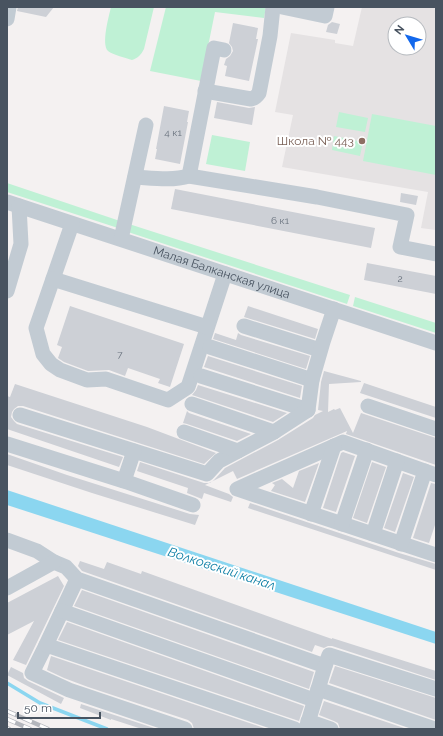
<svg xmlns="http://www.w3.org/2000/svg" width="443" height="736" viewBox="0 0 443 736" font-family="Raleway,sans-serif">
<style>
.education{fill:#e5e2e3;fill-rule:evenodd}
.green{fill:#bff1d5}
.water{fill:#8bd6f0}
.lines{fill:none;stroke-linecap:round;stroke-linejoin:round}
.stream{stroke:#8bd6f0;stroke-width:3.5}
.building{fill:#cdd0d6}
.minor{stroke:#c2cbd3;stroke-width:15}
.rail-casing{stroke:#b3b6bc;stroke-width:4.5}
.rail{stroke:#fff;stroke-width:3;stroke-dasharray:9;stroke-linecap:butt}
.education-dot{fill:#8d6e63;stroke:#fff;stroke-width:1.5}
.labels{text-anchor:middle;stroke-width:4;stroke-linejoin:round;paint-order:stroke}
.number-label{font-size:10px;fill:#69727e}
.education-label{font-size:12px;fill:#785e54;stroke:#fff;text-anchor:end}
.street-label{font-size:12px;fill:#485360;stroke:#fff}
.water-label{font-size:13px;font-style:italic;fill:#087ca3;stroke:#fff}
</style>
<rect width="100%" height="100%" fill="#f4f1f1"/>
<path class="education" d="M362,7H432L436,9V230L421,228L428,192L282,167L293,115L275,112L291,33L335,40V43L353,46ZM395,24H419V48H395Z"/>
<g class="green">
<path d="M111,7H154L144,49C141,55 138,58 132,60C126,58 113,55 108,51C101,44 109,16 111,7Z"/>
<polygon points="166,7 266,7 264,18 215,12 201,81 150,71"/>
<polygon points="339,112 368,118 365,132 336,127"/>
<polygon points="372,114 436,126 436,175 363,161"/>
<polygon points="212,135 250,142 245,171 206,164"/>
<polygon points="334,136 363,142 360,156 332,150"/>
<polygon points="7,183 120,221 118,228 7,192"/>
<polygon points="129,224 350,295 347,304 128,232"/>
<polygon points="355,297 436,323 436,333 353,306"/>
</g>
<polygon class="water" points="7,490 436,632 436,644 7,505"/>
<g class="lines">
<polyline class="stream" points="7,683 40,703 107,729"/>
</g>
<g class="building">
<polygon points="18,7 54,7 46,17 17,11"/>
<polygon points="332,22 340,24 337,34 326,32 328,25"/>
<polygon points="233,23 258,28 256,39 258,39 249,81 225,76 227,66 224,65 226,59 230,56 233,51 232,47 229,43"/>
<polygon points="217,102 249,108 255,107 252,125 214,118"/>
<polygon points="164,106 189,111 187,122 188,122 180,164 155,159 157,149 156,149"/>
<polygon points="175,189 375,228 371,248 171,209"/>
<polygon points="401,193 418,196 416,205 400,202"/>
<polygon points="367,263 436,276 436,294 364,280"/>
<polygon points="70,306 184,344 170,387 158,383 160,379 128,368 125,376 109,370 88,371 64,362 58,358 62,347 57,345"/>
<polygon points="248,306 318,329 315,339 244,317"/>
<polygon points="215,333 236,340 238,333 241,335 310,356 306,369 213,339"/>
<polygon points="208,356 302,386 300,398 204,367"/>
<polygon points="324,371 361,381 361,382 329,384 328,412 334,409 335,410 340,408 353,433 361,413 436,438 436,465 346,434 347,431 237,479 233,471 205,485 229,494 233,497 231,502 204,493 202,499 187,493 188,488 137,471 140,462 204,483 210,483 214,480 225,468 278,440 313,418 315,415 323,411 318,410 321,382"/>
<polygon points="364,383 436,407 436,418 360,393"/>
<polygon points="15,384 147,427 216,453 204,464 23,406 18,406 14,409 12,412 11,417 14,421 17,424 123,457 119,467 7,429 7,396 10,397"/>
<polygon points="198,385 287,413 273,422 192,395 196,390"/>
<polygon points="187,411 189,413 251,434 237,441 187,424 183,423"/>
<polygon points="343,452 355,456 336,512 323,508 341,453"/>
<polygon points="7,454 67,475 190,514 199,515 195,525 92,493 7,465"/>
<polygon points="372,462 386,467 367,523 353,518"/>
<polygon points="319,463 305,502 271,491 275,485 272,483 282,479 293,488 299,471"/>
<polygon points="403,473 414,477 395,532 384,528"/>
<polygon points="431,483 436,484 436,522 429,543 413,538"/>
<polygon points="250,503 399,553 436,564 436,570 248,508"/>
<polygon points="80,561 104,569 107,562 141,574 142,571 295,626 332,639 332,638 436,671 436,680 332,646 328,646 324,648 315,645 312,652 82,571 78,566"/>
<polygon points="58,576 64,586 26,665 13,660 34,621 7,635 7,603"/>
<polygon points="82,590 314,672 309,689 74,606"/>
<polygon points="67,622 304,706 299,721 58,640"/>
<polygon points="51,656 267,729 194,729 192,723 188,720 88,687 64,678 47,670"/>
<polygon points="335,666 436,698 436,720 329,683"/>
<polygon points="11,667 23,673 24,678 28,681 64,698 61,704 7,675"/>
<polygon points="324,701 407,729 340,729 338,723 334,721 319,715"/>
<polygon points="81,704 157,729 142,729 111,719 111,720 80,708"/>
</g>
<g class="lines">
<g class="minor">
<polyline points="282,7 325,16 327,7"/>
<polyline points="7,19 9,7"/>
<path d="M205,91L251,99C255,98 257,96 259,93L270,36L273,7"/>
<polyline points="189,176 214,48 224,50"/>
<path d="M135,177C152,178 172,181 189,176L317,197L407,215L400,247L436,254"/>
<path id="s1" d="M7,202L436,343"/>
<polyline points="72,224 36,328 43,354 51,364 60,370 87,380 106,379 168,400 188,387 225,274"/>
<polyline points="121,239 146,125"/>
<polyline points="53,279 207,327"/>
<polyline points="7,291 21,244 19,206"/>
<polyline points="244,326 320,350"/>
<polyline points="210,347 312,380"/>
<polyline points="201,376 308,410"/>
<polyline points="192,404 274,432"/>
<polyline points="368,406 436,429"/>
<polyline points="20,415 207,474 219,461 274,432 308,410 312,380 323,342 334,309"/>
<polyline points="184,432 238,451"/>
<polyline points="7,444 124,481 193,505"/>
<polyline points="436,475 343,442 237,489 436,555"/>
<polyline points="124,481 134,451"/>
<polyline points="311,514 334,446"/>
<polyline points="342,524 367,450"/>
<polyline points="373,534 397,461"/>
<polyline points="7,540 37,551 54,562 66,567 77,579 325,666 329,655 436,689"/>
<polyline points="401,544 425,471"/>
<polyline points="77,579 46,645 32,673 69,690 185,729"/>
<polyline points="7,588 54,562"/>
<polyline points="62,611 314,700"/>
<polyline points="46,645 295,729"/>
<polyline points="318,689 435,729"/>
<polyline points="308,721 331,729"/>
<polyline points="306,729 325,666"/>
</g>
<defs>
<g id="rail">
<polyline points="7,711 48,729"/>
<polyline points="7,719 30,729"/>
<polyline points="7,728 9,729"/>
</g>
</defs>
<use href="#rail" class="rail-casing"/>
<use href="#rail" class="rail"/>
</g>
<circle class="education-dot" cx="362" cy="141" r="4"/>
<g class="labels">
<g class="number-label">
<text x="173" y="136">4 к1</text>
<text x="280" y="224">6 к1</text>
<text x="400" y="282">2</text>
<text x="120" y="358">7</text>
</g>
<g class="education-label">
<text x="354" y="145">Школа № 443</text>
</g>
<g class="street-label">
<text dy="4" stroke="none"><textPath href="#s1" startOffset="226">Малая Балканская улица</textPath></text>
</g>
<g class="water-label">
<text transform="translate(222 568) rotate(18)" y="5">Волковский канал</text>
</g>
</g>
<rect width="443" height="736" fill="none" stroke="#485360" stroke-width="16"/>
<g transform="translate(407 36) rotate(308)"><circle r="19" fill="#ffffff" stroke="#b6babf"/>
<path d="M0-3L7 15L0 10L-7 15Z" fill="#1368ec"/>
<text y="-6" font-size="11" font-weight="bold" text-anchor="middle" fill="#485360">N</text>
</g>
<path d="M18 712v6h82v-6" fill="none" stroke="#485360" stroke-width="2"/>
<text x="24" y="712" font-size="12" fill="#485360" stroke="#ffffff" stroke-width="3" paint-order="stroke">50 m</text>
</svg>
